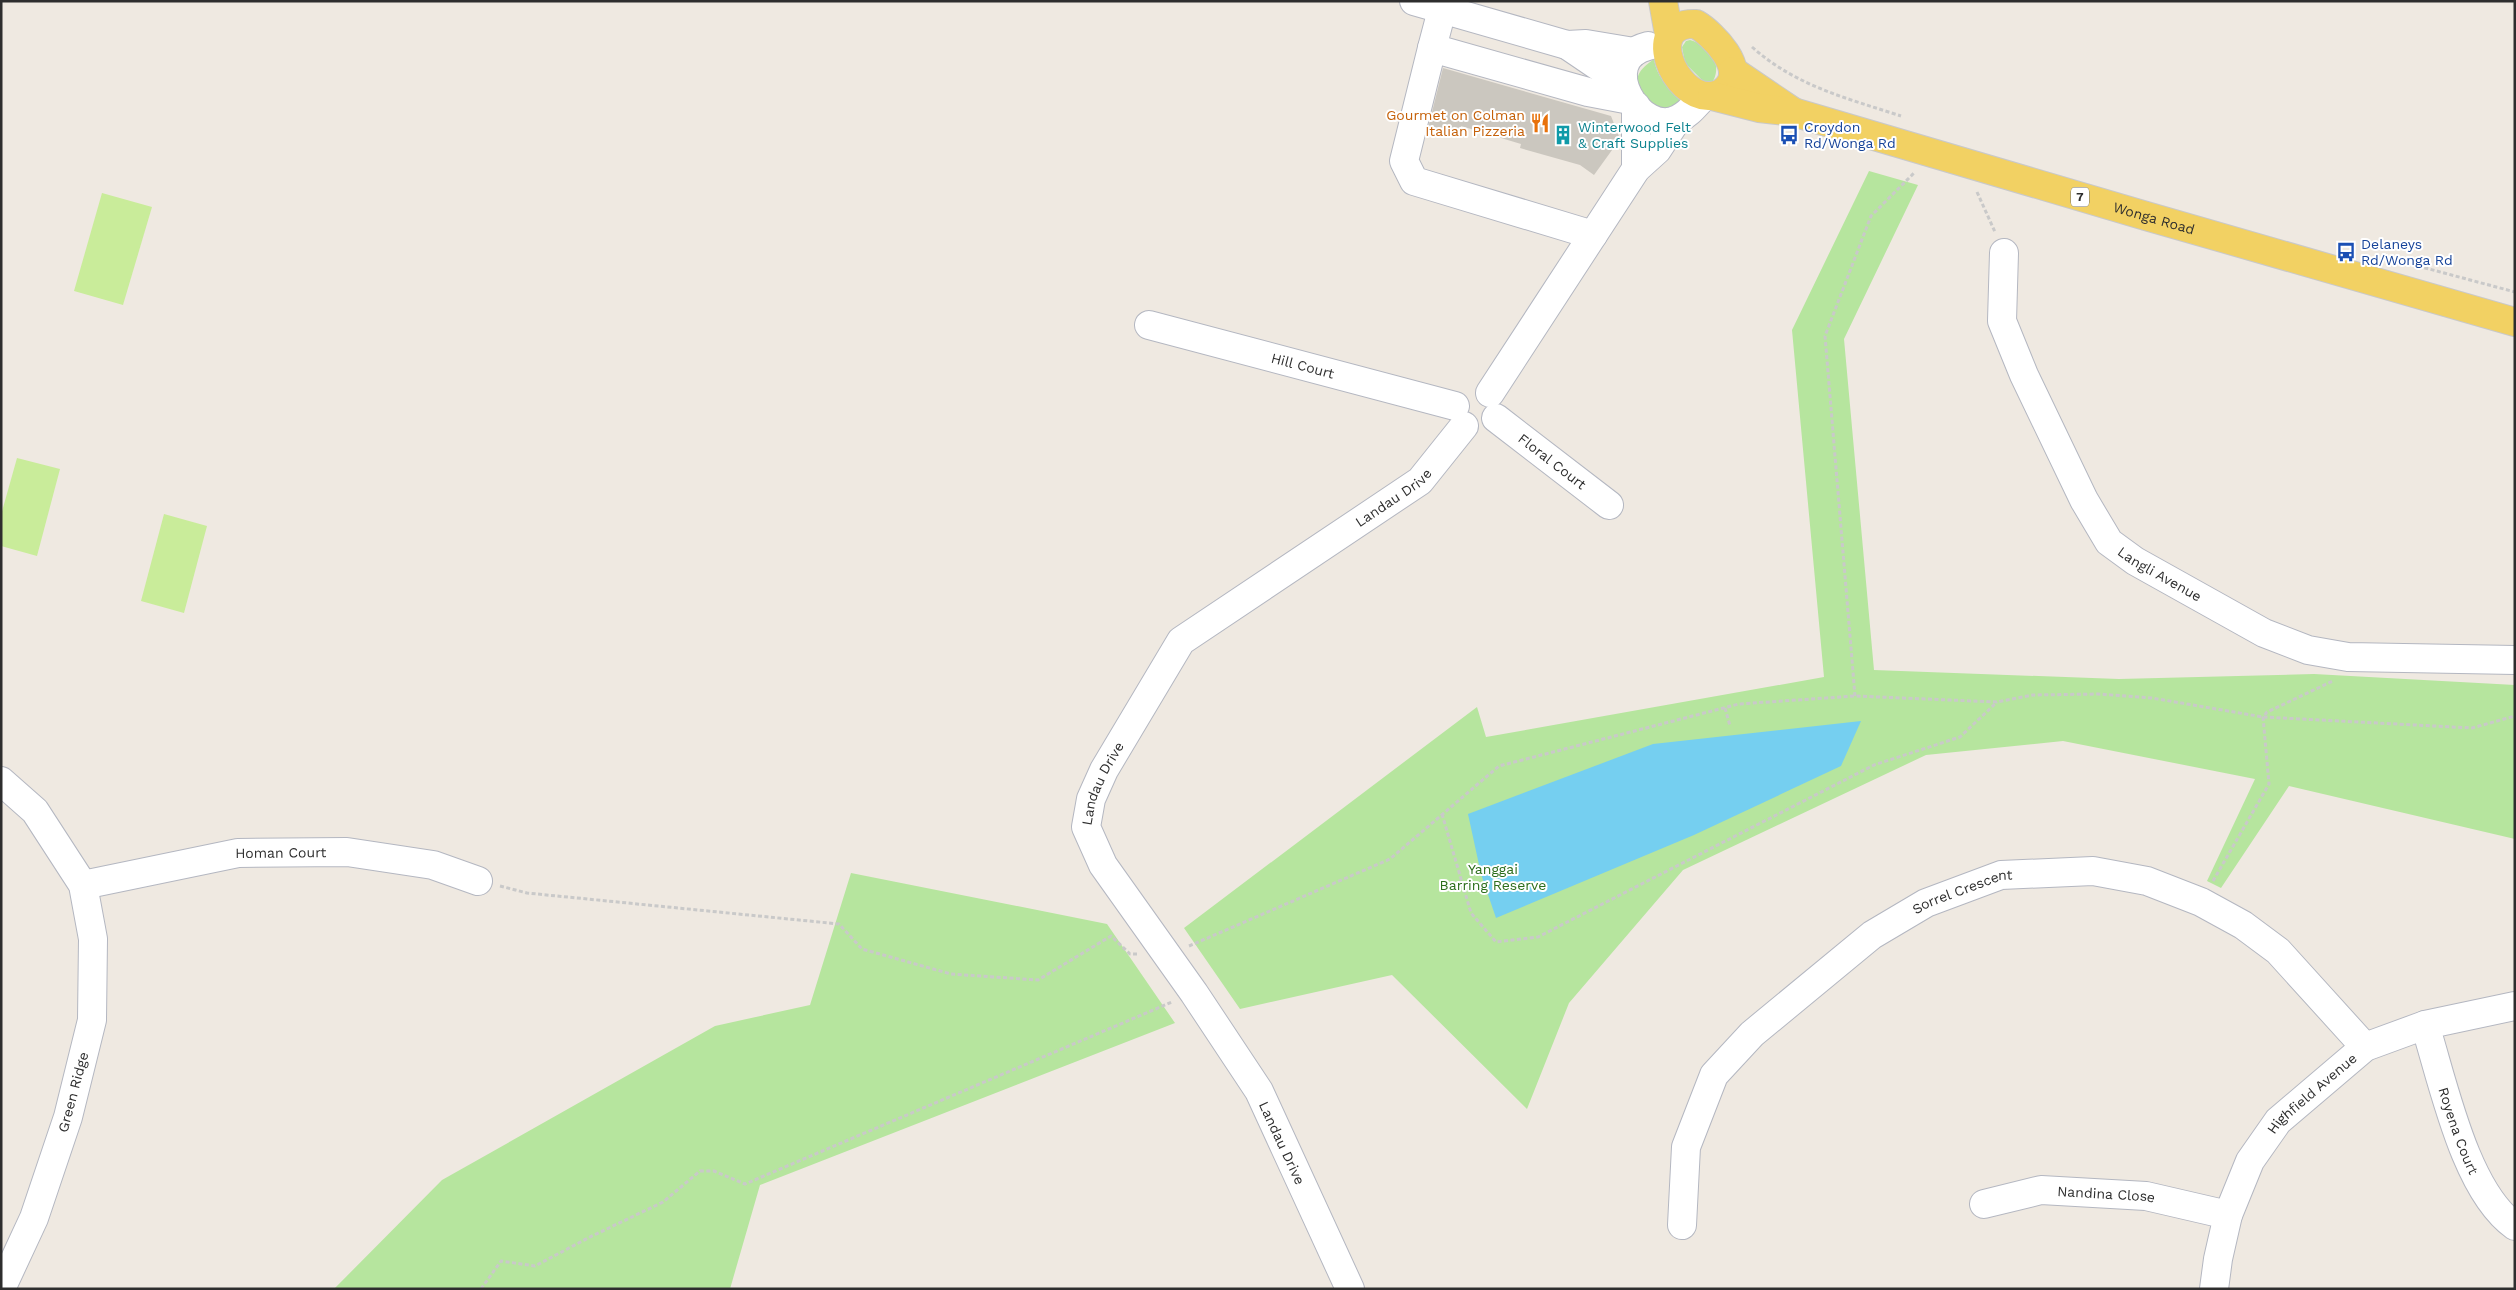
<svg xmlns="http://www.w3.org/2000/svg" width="2516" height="1290" viewBox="0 0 2516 1290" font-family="'Work Sans',sans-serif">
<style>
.green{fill:#b6e59e}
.pitch{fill:#c9ec9a}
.water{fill:#75cff0}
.building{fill:#cbc7bf}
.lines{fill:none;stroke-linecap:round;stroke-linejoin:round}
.minor-casing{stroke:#b4b7c1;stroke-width:30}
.major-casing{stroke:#c9c9c9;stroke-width:30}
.path{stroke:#c9c9c9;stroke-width:3;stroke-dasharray:4 2.5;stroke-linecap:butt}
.minor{stroke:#fff;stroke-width:28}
.major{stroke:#f2d163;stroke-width:28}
.labels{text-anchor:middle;stroke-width:4;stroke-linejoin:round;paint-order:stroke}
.shield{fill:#fff;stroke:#6d6d6d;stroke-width:1}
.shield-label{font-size:12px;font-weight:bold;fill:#2e2e2e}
.food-label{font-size:14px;fill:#c56008;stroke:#fff;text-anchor:end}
.culture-label{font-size:14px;fill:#0d838f;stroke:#fff;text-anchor:start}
.transit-label{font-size:14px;fill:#164399;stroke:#fff;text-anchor:start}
.street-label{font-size:14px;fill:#2e2e2e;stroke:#fff}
.park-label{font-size:14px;fill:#2c6e1b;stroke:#fff}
</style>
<rect width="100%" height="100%" fill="#efe9e1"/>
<g class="green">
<path d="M1690,40C1708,45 1723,63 1713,81L1704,82L1685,63L1682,47L1686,41Z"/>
<path d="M1654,59C1657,79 1670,89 1684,100L1671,114L1638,103C1637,78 1633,74 1654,59Z"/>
<polygon points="1869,171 1918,185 1844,339 1874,670 2119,679 2314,674 2515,685 2515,839 2289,786 2221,888 2207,881 2255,779 2063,741 1926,755 1683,870 1569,1003 1527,1109 1392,975 1240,1009 1184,928 1477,707 1486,737 1824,677 1792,330"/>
<polygon points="851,873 1107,924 1175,1023 760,1185 730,1289 334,1289 442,1180 715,1026 810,1005"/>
</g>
<g class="pitch">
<polygon points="102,193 152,207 123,305 74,291"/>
<polygon points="17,458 60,469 37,556 1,546 1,515"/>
<polygon points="164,514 207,526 184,613 141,601"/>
</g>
<polygon class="water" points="1861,721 1841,766 1694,835 1496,918 1481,874 1468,814 1653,744"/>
<polygon class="building" points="1443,68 1611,116 1620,139 1594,175 1580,165 1520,148 1521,144 1461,126 1458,136 1428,128"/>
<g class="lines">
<defs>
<g id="minor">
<polyline points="1414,1 1567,45 1586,44 1634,52"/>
<polyline points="1442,10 1432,48 1588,92 1630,100"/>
<polyline points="1567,45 1623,83"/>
<path d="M1648,46C1593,60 1640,139 1678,119C1689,114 1696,104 1704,96"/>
<polyline points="1432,48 1404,161 1414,181 1593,235"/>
<polyline points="1636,169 1636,106"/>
<path id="s1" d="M2004,253L2002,321L2024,375L2084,500L2109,542L2135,561L2264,633L2308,650L2348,657L2515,660"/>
<path id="s2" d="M1149,325L1455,406"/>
<polyline points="1490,393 1636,169 1657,150 1676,121"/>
<path id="s3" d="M1496,418L1609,505"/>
<polyline points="1,781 35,811 83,885 93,939 92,1020 68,1117 34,1218 1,1289"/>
<path id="s4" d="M83,885L238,853L347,852L433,865L478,881"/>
<path id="s5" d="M2425,1025C2443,1082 2465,1191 2515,1226"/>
<path id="s6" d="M1984,1204L2041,1190L2146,1196L2228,1215"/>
<path id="s7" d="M1682,1225L1686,1147L1714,1075L1752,1034L1872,935L1926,903L2001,875L2093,871L2147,881L2201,902L2243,925L2278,951L2365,1047"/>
<path id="s8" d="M1350,1289L1259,1091L1194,993L1103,865L1086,827L1091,799L1104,770L1181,641L1420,481L1464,426"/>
<path id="s9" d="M2214,1289L2218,1259L2228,1215L2250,1161L2278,1121L2365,1047L2425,1025L2515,1006"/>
</g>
<g id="major">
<polyline points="1663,1 1669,35"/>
<path d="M1696,24C1713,34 1747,69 1727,88C1723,93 1716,96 1710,96C1674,98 1642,22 1696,24Z"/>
<polyline points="1733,71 1792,111"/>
<path id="s10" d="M1712,96L1759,108L1793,112L2146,216L2515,322"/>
</g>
</defs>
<use href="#minor" class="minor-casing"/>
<use href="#major" class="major-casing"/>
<g class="path">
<path d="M1752,47C1796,86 1846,98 1901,116"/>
<polyline points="1977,192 1995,232"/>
<polyline points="2418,266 2515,292"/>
<polyline points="1855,696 1825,336 1871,216 1915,172"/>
<polyline points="1725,708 1730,726"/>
<polyline points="1442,814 1471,913 1496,942 1538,937 1874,765 1960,737 1997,702"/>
<polyline points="2213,881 2269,784 2263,717 2267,712 2333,681"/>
<polyline points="500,886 527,893 839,924 862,949 951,974 1038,980 1111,936 1130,954 1137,954"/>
<polyline points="1189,946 1390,859 1499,766 1739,704 1855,696 1997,702 2033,695 2098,694 2152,698 2263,717 2472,728 2515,716"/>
<polyline points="481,1289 501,1261 535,1266 588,1238 663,1202 700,1171 714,1171 745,1184 1172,1002"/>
</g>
<use href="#minor" class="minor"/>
<use href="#major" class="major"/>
</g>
<defs>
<symbol id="restaurant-bare" viewBox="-9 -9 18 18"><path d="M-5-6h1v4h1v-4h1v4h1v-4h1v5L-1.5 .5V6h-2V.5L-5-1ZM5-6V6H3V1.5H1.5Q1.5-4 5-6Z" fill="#e8710a" stroke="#fff" stroke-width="2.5" paint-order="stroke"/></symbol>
<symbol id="building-bare" viewBox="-9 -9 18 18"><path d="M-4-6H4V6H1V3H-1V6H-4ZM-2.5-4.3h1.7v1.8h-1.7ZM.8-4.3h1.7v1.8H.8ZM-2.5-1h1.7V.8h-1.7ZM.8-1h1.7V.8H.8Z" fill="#0f9aa8" stroke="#fff" stroke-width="2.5" paint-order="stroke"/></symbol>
<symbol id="bus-bare" viewBox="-9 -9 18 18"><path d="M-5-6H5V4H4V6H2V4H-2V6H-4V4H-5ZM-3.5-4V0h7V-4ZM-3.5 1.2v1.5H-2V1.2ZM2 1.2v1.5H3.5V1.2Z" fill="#1a4fb4" stroke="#fff" stroke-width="2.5" paint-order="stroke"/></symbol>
</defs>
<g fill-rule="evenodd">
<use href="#restaurant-bare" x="1526" y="109" width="28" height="28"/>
<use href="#building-bare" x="1549" y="121" width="28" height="28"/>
<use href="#bus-bare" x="1775" y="121" width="28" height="28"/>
<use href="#bus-bare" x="2332" y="238" width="28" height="28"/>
</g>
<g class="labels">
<rect class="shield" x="2071" y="187.5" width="18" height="19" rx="4"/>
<g class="shield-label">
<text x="2080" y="201">7</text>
</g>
<g class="food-label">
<text x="1525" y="120">Gourmet on Colman<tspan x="1525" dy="16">Italian Pizzeria</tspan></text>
</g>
<g class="culture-label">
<text x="1578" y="132">Winterwood Felt<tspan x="1578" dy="16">&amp; Craft Supplies</tspan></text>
</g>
<g class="transit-label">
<text x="1804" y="132">Croydon<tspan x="1804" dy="16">Rd/Wonga Rd</tspan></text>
<text x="2361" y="249">Delaneys<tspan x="2361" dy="16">Rd/Wonga Rd</tspan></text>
</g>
<g class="street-label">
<text dy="5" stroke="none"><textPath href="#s10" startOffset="459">Wonga Road</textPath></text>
<text dy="5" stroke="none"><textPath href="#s2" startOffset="159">Hill Court</textPath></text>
<text dy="5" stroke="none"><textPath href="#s3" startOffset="71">Floral Court</textPath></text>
<text dy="5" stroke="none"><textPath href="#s8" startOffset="1001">Landau Drive</textPath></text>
<text dy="5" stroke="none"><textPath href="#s1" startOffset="374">Langli Avenue</textPath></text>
<text dy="5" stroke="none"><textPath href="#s8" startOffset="581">Landau Drive</textPath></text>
<text dy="5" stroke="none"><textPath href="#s4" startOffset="201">Homan Court</textPath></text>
<text dy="5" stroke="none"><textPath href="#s7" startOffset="468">Sorrel Crescent</textPath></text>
<text transform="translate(73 1092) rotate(-75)" y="5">Green Ridge</text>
<text dy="5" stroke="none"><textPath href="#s9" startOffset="226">Highfield Avenue</textPath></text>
<text dy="5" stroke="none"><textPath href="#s5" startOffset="111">Royena Court</textPath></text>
<text transform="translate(1282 1143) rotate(65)" y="5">Landau Drive</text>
<text dy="5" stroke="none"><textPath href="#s6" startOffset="124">Nandina Close</textPath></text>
</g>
<g class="park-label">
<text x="1493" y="874">Yanggai<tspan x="1493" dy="16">Barring Reserve</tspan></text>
</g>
</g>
<rect width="2516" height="1290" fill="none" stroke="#2e2e2e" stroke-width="5"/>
</svg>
